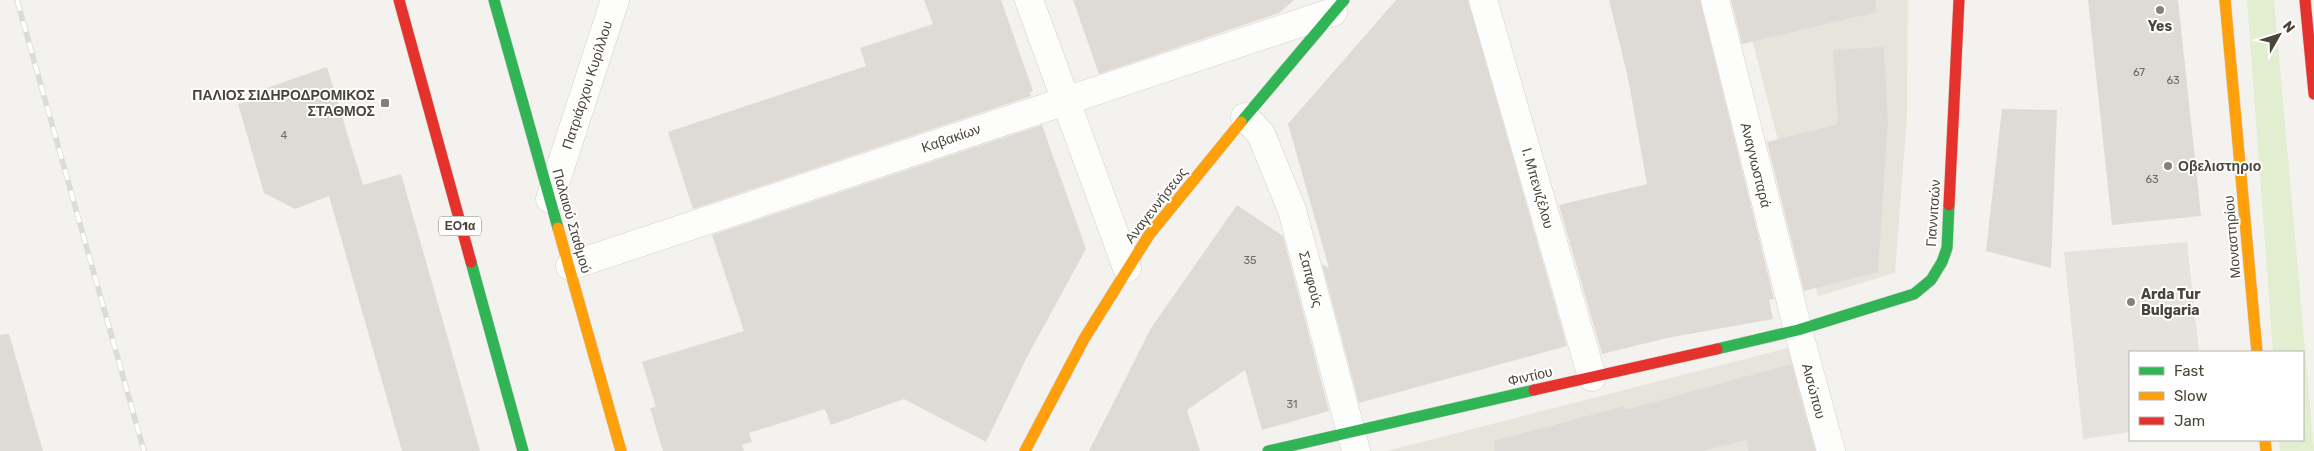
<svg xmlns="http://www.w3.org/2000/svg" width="2314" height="451" viewBox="0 0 2314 451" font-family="Rubik,sans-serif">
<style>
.residential{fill:#e7e4dc}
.green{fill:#e1eecf}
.parking{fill:#e6e3df}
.building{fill:#dedbd6}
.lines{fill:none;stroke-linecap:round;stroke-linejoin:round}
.street-casing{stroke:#d2d0cb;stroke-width:29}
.fast-casing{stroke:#d3cfc5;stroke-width:12}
.slow-casing{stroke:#d3cfc5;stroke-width:12}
.jam-casing{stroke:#d3cfc5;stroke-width:12}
.street{stroke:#fdfdfc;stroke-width:28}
.fast{stroke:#30b455;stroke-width:11}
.slow{stroke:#ff9f0a;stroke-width:11}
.jam{stroke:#e5322d;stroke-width:11}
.rail-casing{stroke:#dbdbda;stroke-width:5.5}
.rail{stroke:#fff;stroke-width:4;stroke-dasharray:11;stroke-linecap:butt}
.poi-dot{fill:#868178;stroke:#fff;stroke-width:2}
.labels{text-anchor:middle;stroke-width:4;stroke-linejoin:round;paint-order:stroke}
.number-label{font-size:11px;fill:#706a61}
.shield{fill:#fff;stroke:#817c74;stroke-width:1}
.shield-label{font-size:12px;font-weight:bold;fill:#4b4439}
.poi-label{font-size:14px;font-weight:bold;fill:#4b4439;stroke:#fff;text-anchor:start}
.street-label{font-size:14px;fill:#4b4439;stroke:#fff}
</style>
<rect width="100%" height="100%" fill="#f4f2ee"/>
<g class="residential">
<polygon points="1742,0 1908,0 1907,116 1895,273 1818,296"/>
<polygon points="1796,346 1819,451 1387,451"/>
</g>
<polygon class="green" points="2247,0 2274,0 2314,451 2280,451 2279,440 2303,440 2303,352 2273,352"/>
<polygon class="parking" points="2187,242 2199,352 2130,352 2130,432 2083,439 2064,252"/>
<g class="building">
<polygon points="924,0 1001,0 1033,91 1030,92 1031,96 693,209 668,132 866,66 860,48 933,24"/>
<polygon points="1073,0 1294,0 1279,13 1099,74"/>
<polygon points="1396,0 1468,0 1567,346 1359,403 1322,264 1329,268 1288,124"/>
<polygon points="1609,0 1700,0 1774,299 1769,300 1773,319 1667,338 1602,354 1559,205 1647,184 1628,78"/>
<polygon points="1731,0 1875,0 1877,12 1742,44"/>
<polygon points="2088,0 2178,0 2201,216 2112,225"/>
<polygon points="1884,47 1888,122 1878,272 1804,291 1767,142 1838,124 1833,50"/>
<polygon points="327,67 363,185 401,174 480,451 402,451 329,196 295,209 264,193 238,104 257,99 256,92"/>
<polygon points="2002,109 2057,110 2051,268 1986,251"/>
<polygon points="1042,125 1086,249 1027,357 986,442 904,399 831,425 825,409 749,433 752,442 742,445 744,451 663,451 650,408 656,407 642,362 744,331 712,235"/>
<polygon points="1237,205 1283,236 1329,411 1262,430 1245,370 1187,410 1200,451 1089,451 1151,328"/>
<polygon points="9,334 43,451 0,451 0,335"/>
<polygon points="1791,364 1815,451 1749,451 1746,440 1703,451 1495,451 1494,441 1624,406 1625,410"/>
</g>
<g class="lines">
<defs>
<g id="street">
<polyline points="1029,0 1127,268"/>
<polyline points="1483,0 1592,377"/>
<polyline points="1715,0 1798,330 1831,451"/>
<polyline points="1245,117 1261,134 1292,210 1356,451"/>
<polyline points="550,199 615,0"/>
<polyline points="570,266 1333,12"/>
</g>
<g id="fast">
<polyline points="494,0 558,228"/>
<polyline points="1241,122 1344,0"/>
<polyline points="471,262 523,451"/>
<polyline points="1717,349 1798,330 1914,294 1931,280 1942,262 1947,248 1949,205"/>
<polyline points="1268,451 1534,390"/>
</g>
<g id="slow">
<polyline points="2225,0 2257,352"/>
<polyline points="558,228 621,451"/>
<polyline points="2265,440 2266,451"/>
<polyline points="1025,451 1084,339 1149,235 1241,122"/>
</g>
<g id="jam">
<polyline points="399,0 471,262"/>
<polyline points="2305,0 2314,94"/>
<polyline points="1949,205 1959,0"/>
<polyline points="1534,390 1717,349"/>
</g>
</defs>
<use href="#street" class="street-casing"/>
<use href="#fast" class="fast-casing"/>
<use href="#slow" class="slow-casing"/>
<use href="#jam" class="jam-casing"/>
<use href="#street" class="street"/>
<use href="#fast" class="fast"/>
<use href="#slow" class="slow"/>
<use href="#jam" class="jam"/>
<defs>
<polyline id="rail" points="17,0 144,451"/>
</defs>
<use href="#rail" class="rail-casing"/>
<use href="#rail" class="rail"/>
</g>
<g class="poi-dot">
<circle cx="2160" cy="10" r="5"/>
<rect x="380" y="98" width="10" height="10" rx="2.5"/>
<circle cx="2168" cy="166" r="5"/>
<circle cx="2131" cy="302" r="5"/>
</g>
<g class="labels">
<g class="number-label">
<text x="2139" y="76">67</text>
<text x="2173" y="84">63</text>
<text x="284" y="139">4</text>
<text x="2152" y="183">63</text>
<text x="1250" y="264">35</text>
<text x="1292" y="408">31</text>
</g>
<rect class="shield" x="439" y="216.5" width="42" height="19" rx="4"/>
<g class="shield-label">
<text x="460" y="230">ΕΟ1α</text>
</g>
<g class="poi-label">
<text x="2160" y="31" text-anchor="middle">Yes</text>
<text x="375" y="100" text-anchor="end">ΠΑΛΙΟΣ ΣΙΔΗΡΟΔΡΟΜΙΚΟΣ<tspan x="375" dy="16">ΣΤΑΘΜΟΣ</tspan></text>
<text x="2178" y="171">Οβελιστηριο</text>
<text x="2141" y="299">Arda Tur<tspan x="2141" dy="16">Bulgaria</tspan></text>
</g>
<g class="street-label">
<text transform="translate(587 85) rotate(-72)" y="5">Πατριάρχου Κυρίλλου</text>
<text transform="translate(951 138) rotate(-19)" y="5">Καβακίων</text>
<text transform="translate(1756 165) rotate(76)" y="5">Αναγνωσταρά</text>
<text transform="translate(1538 188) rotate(74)" y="5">Ι. Μπενιζέλου</text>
<text transform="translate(1156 205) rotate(-52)" y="5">Αναγεννήσεως</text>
<text transform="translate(1933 213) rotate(-86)" y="5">Γιαννιτσών</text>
<text transform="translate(572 221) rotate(74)" y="5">Παλαιού Σταθμού</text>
<text transform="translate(2232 237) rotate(-95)" y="5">Μοναστηρίου</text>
<text transform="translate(1311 279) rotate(75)" y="5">Σαπφούς</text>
<text transform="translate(1530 376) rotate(-13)" y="5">Φιντίου</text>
<text transform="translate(1814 391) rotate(75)" y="5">Αισώπου</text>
</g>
</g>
<rect x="2129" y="351" width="175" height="90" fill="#ffffff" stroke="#b7b4b0"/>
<rect x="2139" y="367" width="25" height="8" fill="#30b455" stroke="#b7b4b0"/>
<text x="2174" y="376" font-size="15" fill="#4b4439">Fast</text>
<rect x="2139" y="392" width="25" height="8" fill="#ff9f0a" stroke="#b7b4b0"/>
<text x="2174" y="401" font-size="15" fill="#4b4439">Slow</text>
<rect x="2139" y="417" width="25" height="8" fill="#e5322d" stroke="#b7b4b0"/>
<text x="2174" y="426" font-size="15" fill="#4b4439">Jam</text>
<g transform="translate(2279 35) rotate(51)" stroke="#ffffff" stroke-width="4" paint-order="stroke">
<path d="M0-4L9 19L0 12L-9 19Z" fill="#4b4439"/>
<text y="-8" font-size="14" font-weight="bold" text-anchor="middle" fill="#4b4439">N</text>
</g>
</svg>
